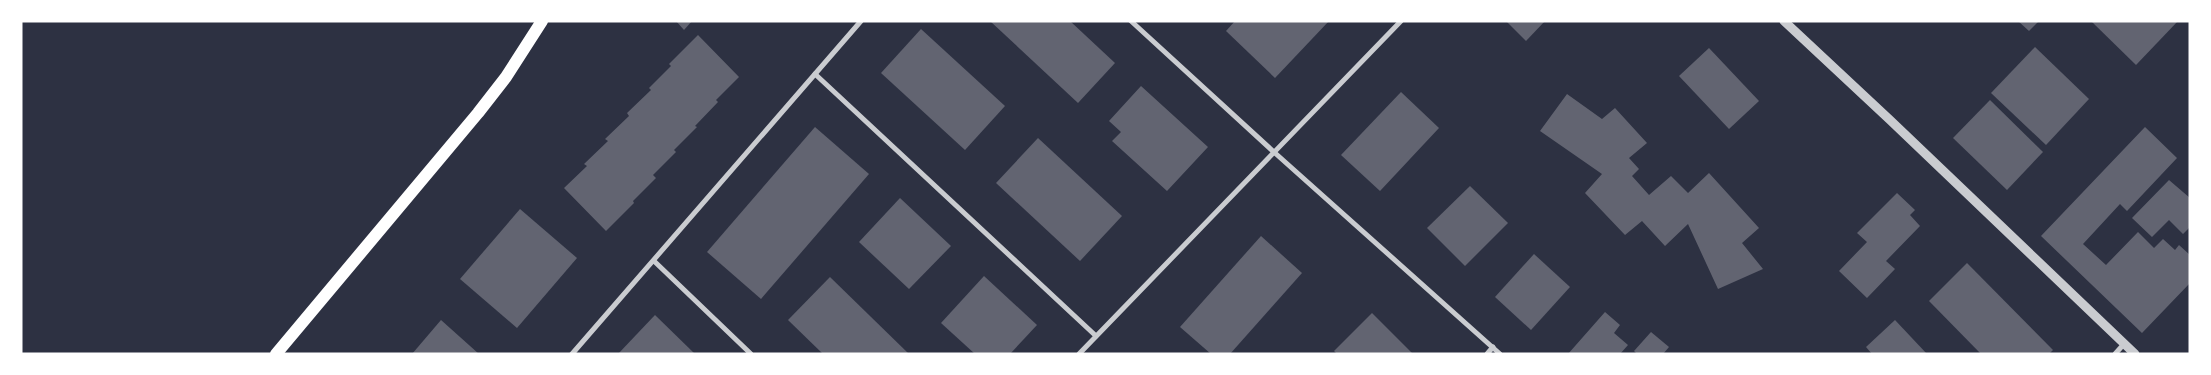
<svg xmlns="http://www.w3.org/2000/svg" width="2211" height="375" viewBox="0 0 2211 375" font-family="'Exo 2',sans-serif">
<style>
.building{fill:#626471}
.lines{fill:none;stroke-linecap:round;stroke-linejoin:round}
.minor{stroke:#caccd0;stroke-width:5}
.tertiary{stroke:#caccd0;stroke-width:9}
.primary{stroke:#fff;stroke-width:12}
</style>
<rect width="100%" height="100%" fill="#2d3142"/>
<g class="building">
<polygon points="676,21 692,21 684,30"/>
<polygon points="990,21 1070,21 1115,63 1078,103"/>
<polygon points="1235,21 1329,21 1275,78 1226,31"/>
<polygon points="1506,21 1545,21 1526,41"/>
<polygon points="2018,21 2039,21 2029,31"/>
<polygon points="2091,21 2178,21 2136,65"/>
<polygon points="921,29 1005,106 965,150 881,73"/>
<polygon points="698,35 739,77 716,100 718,102 695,126 697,127 674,150 676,152 653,175 656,178 633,201 634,203 606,231 564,188 587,166 584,164 608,141 605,139 629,116 627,113 651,90 649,88 671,66 669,64"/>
<polygon points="2035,47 2089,99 2046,145 1991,93"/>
<polygon points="1709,48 1759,101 1729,129 1679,76"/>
<polygon points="1141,86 1208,147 1167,191 1112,141 1121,132 1109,121"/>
<polygon points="1401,92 1439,128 1380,191 1341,155"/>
<polygon points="1567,94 1602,119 1615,108 1647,143 1629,158 1639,169 1632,176 1649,195 1671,176 1688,193 1709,173 1759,228 1742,243 1763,269 1718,289 1688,224 1665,246 1642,221 1625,235 1585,193 1602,174 1540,131"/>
<polygon points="1990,100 2043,152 2007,190 1953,138"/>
<polygon points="815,127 869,174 761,299 707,252"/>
<polygon points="2145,127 2177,158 2127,211 2120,204 2083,244 2106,265 2138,232 2154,248 2163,239 2175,250 2179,245 2190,255 2190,283 2142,333 2041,236"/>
<polygon points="1038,138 1122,216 1080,261 996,183"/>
<polygon points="2169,180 2190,198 2190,227 2183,234 2169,220 2152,237 2132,218"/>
<polygon points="1470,186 1508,223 1465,266 1427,228"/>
<polygon points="1897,193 1915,210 1910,215 1920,226 1886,261 1895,269 1867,298 1839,271 1867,242 1857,233"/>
<polygon points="900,198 951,246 909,289 859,242"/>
<polygon points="520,209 577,258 517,328 460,279"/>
<polygon points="1261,236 1302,273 1230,354 1211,354 1180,327"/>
<polygon points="1534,254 1570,287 1531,330 1495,297"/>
<polygon points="1967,263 2053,350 2049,354 1981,354 1929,301"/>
<polygon points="984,276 1037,325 1010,354 975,354 941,323"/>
<polygon points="830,277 909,354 823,354 788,320"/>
<polygon points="1605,312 1620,325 1614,333 1628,345 1620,354 1568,354"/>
<polygon points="1372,313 1413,354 1337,354 1334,351"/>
<polygon points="655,315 695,354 618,354"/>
<polygon points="441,320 479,354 412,354"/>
<polygon points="1895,320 1927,354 1872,354 1866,347"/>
<polygon points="1651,332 1669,347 1663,354 1637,354 1634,351"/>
</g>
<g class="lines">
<g class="minor">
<polyline points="1131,21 1275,153 1500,354"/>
<polyline points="815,74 1096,336"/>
<polyline points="654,261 751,354"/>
<polyline points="572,354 861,21"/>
<polyline points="1079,354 1401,21"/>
<polyline points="1487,354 1493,347"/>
<polyline points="2115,354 2124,344"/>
</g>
<polyline class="tertiary" points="1784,21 1890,120 2135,354"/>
<polyline class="primary" points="276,354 478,113 506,77 542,21"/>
</g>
<rect width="2211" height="375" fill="none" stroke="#ffffff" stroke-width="45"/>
</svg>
